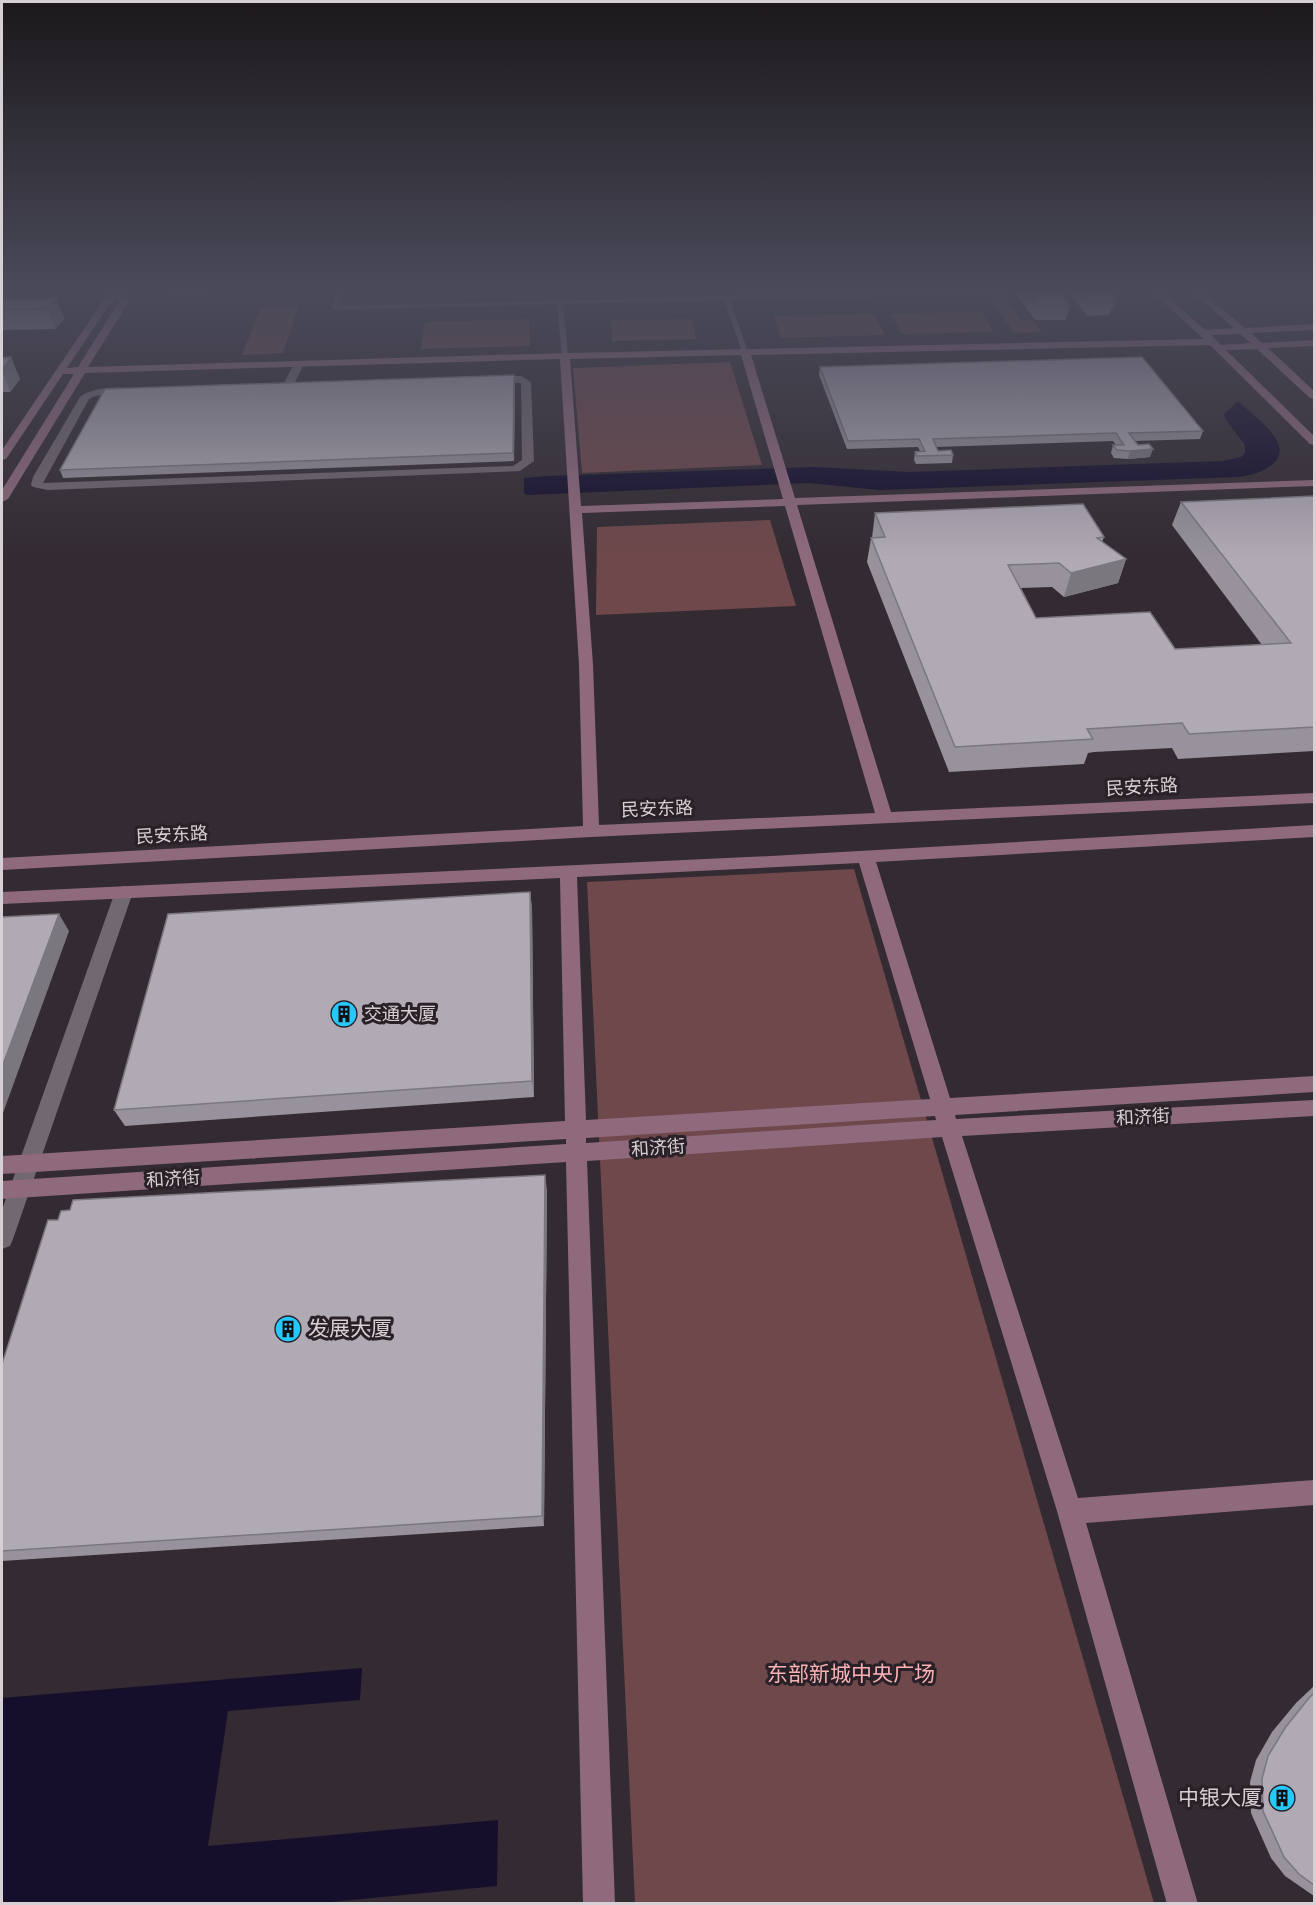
<svg xmlns="http://www.w3.org/2000/svg" width="1316" height="1905" viewBox="0 0 1316 1905" font-family="'Sofia Sans Condensed','Noto Sans SC',sans-serif">
<style>
.green{fill:#6e484b}
.water{fill:#160f2c}
.lines{fill:none;stroke-linecap:round;stroke-linejoin:round}
.lane{fill:#726870;fill-rule:evenodd}
.street{fill:#726870;fill-rule:evenodd}
.secondary{fill:#8f6a7d;fill-rule:evenodd}
.wall{fill:#97929b}
.shaded-wall{fill:#7b777e}
.building{fill:#b0aab4;stroke:#7b777e;stroke-width:1.5}
.labels{text-anchor:middle;stroke-width:6;stroke-linejoin:round;paint-order:stroke}
.street-label{font-size:18px;fill:#d6d0d5;stroke:#292127}
.poi-label{font-size:18px;fill:#d6d0d5;stroke:#292127;text-anchor:start}
.near-poi-label{font-size:21px;fill:#d6d0d5;stroke:#292127;text-anchor:start}
.near-park-label{font-size:21px;fill:#fbb2b6;stroke:#292127}
</style>
<rect width="100%" height="100%" fill="#332b31"/>
<g class="green">
<polygon points="986,291 1000,291 1020,320 1032,320 1041,332 1014,333"/>
<polygon points="299,305 283,353 242,355 261,306"/>
<polygon points="981,311 994,332 902,334 891,314"/>
<polygon points="874,314 885,335 781,338 774,316"/>
<polygon points="529,319 530,346 421,349 425,322"/>
<polygon points="692,319 696,339 612,341 611,320"/>
<polygon points="730,362 762,465 582,473 573,368"/>
<polygon points="770,520 796,606 596,615 597,527"/>
<polygon points="854,869 1154,1903 635,1903 587,882"/>
</g>
<g class="water">
<path d="M1238,401C1252,415 1295,443 1274,463C1263,472 1253,475 1239,477L880,490L808,483L527,495L524,493V478L547,476L814,467L909,472L1222,461L1241,457L1245,453V445L1226,420L1224,414Z"/>
<polygon points="362,1668 360,1700 228,1711 208,1846 498,1820 497,1886 310,1904 2,1903 2,1698"/>
</g>
<g class="lines">
<polygon class="lane" points="337,291 343,291 339,306 927,291 981,292 978,294 730,300 748,352 745,354 742,352 724,300 563,304 568,356 565,358 562,356 557,304 335,310 332,308"/>
<g class="street">
<polygon points="295,362 304,364 292,388 262,389 262,385 284,383"/>
<path d="M490,376H521L531,382L534,461L520,471L48,490L33,487L31,485L33,477L80,397C89,388 123,384 133,391C121,400 102,390 89,399L43,483L513,466L522,460L521,383L486,381L485,379Z"/>
<polygon points="124,886 130,888 133,892 13,1239 10,1246 2,1249 2,1210 115,892 118,888"/>
</g>
<g class="secondary">
<path d="M116,291H125L128,303L88,367L565,353L1204,339L1151,291H1161L1205,330L1234,328L1191,291H1201L1245,328L1314,324V330L1251,333L1262,343L1314,340V346L1268,348L1314,391V399L1310,398L1257,349L1226,350L1314,436V445L1310,444L1210,345L751,355L795,498L1314,480V486L797,505L891,812L1314,793V803L591,837L2,870V858L583,826L579,665L560,359L85,373L8,499L2,502V490L74,374H63L6,459L2,460V450L103,301ZM118,299V303L78,367L67,368L109,305ZM1240,334L1251,343L1221,345L1211,335ZM741,355L783,499L581,506L570,359ZM785,506L875,813L599,825L593,665L582,513Z"/>
<path d="M1314,825V837L876,862L950,1098L1314,1076V1092L955,1115L956,1119L1314,1100V1116L962,1136L1078,1498L1314,1480V1505L1086,1523L1198,1904H1167L1057,1511L942,1137L587,1161L615,1904H583L566,1162L2,1199V1181L566,1144V1139L2,1174V1156L565,1121L560,878L2,904V892L771,856ZM859,863L930,1099L586,1120L577,877ZM935,1116L936,1120L586,1143V1138Z"/>
</g>
</g>
<g class="wall">
<polygon points="168,291 243,291 168,293"/>
<polygon points="1014,291 1058,291 1070,305 1066,320 1035,320"/>
<polygon points="1068,291 1115,291 1118,294 1114,308 1111,309 1109,315 1087,316"/>
<polygon points="56,298 64,319 55,329 2,330 2,299"/>
<polygon points="2,358 20,379 10,392 2,392"/>
<polygon points="820,367 1203,431 1200,439 1135,441 1150,457 1128,459 1114,458 1111,453 1113,445 1116,445 1113,441 936,447 938,451 953,455 952,463 916,464 914,460 915,452 920,451 918,447 847,449 819,375"/>
<polygon points="515,383 514,461 63,478 60,470"/>
<polygon points="1314,496 1314,751 1178,759 1172,748 1094,752 1088,753 1084,764 949,772 867,562 871,538 872,538 875,513 1104,537 1102,542 1126,559 1118,583 1064,597 1052,587 1021,588 1036,618 1175,649 1262,645 1172,525 1181,502"/>
<polygon points="530,892 532,909 534,1097 125,1126 114,1110"/>
<polygon points="547,1190 544,1526 2,1561 2,1364"/>
<polygon points="1314,1686 1314,1896 1285,1876 1271,1858 1251,1813 1250,1782 1256,1760 1272,1732 1296,1703"/>
</g>
<g class="shaded-wall">
<polygon points="56,298 64,319 55,329 48,308"/>
<polygon points="11,357 20,379 10,392 2,370"/>
<polygon points="514,375 515,383 514,461 513,453"/>
<polygon points="1153,449 1150,457 1128,459 1130,451"/>
<polygon points="1126,559 1118,583 1064,597 1071,573"/>
<polygon points="530,892 532,909 534,1097 532,1081"/>
<polygon points="59,914 69,931 3,1113 2,1111 2,1067"/>
<polygon points="545,1175 547,1190 544,1526 542,1516"/>
</g>
<g class="building">
<polygon points="1027,291 1058,291 1070,305 1038,306"/>
<polygon points="1083,291 1115,291 1118,294 1108,295 1113,301 1091,302"/>
<polygon points="56,298 48,308 2,310 2,299"/>
<polygon points="11,357 2,370 2,358"/>
<polygon points="1142,357 1203,431 1129,433 1138,445 1149,444 1153,449 1130,451 1117,450 1113,445 1124,445 1116,433 933,439 938,451 951,450 953,455 917,456 915,452 925,451 919,439 848,441 820,367"/>
<polygon points="514,375 513,453 60,470 105,389"/>
<polygon points="1314,496 1314,727 1189,734 1182,723 1103,728 1087,729 1093,739 955,747 871,538 885,537 875,513 1083,504 1104,537 1097,538 1126,559 1071,573 1059,563 1008,565 1036,618 1150,612 1175,649 1291,643 1181,502"/>
<polygon points="530,892 532,1081 114,1110 168,914"/>
<polygon points="59,914 2,1067 2,917"/>
<polygon points="545,1175 542,1516 2,1551 2,1364 48,1220 58,1220 61,1211 70,1210 73,1200"/>
<polygon points="1314,1693 1314,1885 1299,1874 1284,1857 1263,1811 1262,1779 1268,1756 1285,1728 1309,1698"/>
</g>
<linearGradient id="sky" x2="0" y2="1"><stop stop-color="#1c181b"/><stop offset="0.52" stop-color="#4a4a5a"/><stop offset="1" stop-color="#4a4a5a" stop-opacity="0"/></linearGradient>
<rect width="1316" height="558" fill="url(#sky)"/>
<defs>
<symbol id="building-disc" viewBox="-11 -11 22 22"><circle r="9.5" fill="#25c9fe" stroke="#292127"/><path d="M-4-6H4V6H1V3H-1V6H-4ZM-2.5-4.3h1.7v1.8h-1.7ZM.8-4.3h1.7v1.8H.8ZM-2.5-1h1.7V.8h-1.7ZM.8-1h1.7V.8H.8Z" fill="#111"/></symbol>
</defs>
<g fill-rule="evenodd">
<use href="#building-disc" x="329" y="999" width="30" height="30"/>
<use href="#building-disc" x="273" y="1314" width="30" height="30"/>
<use href="#building-disc" x="1267" y="1783" width="30" height="30"/>
</g>
<g class="labels">
<g class="street-label">
<text transform="translate(1142 787) rotate(-3)" y="6">民安东路</text>
<text transform="translate(657 809) rotate(-2)" y="6">民安东路</text>
<text transform="translate(172 835) rotate(-3)" y="6">民安东路</text>
<text transform="translate(1143 1117) rotate(-3)" y="6">和济街</text>
<text transform="translate(658 1148) rotate(-4)" y="6">和济街</text>
<text transform="translate(173 1179) rotate(-4)" y="6">和济街</text>
</g>
<g class="poi-label">
<text x="364" y="1020">交通大厦</text>
</g>
<g class="near-poi-label">
<text x="308" y="1336">发展大厦</text>
<text x="1262" y="1805" text-anchor="end">中银大厦</text>
</g>
<g class="near-park-label">
<text x="851" y="1681">东部新城中央广场</text>
</g>
</g>
<rect width="1316" height="1905" fill="none" stroke="#d6d0d5" stroke-width="6"/>
</svg>
